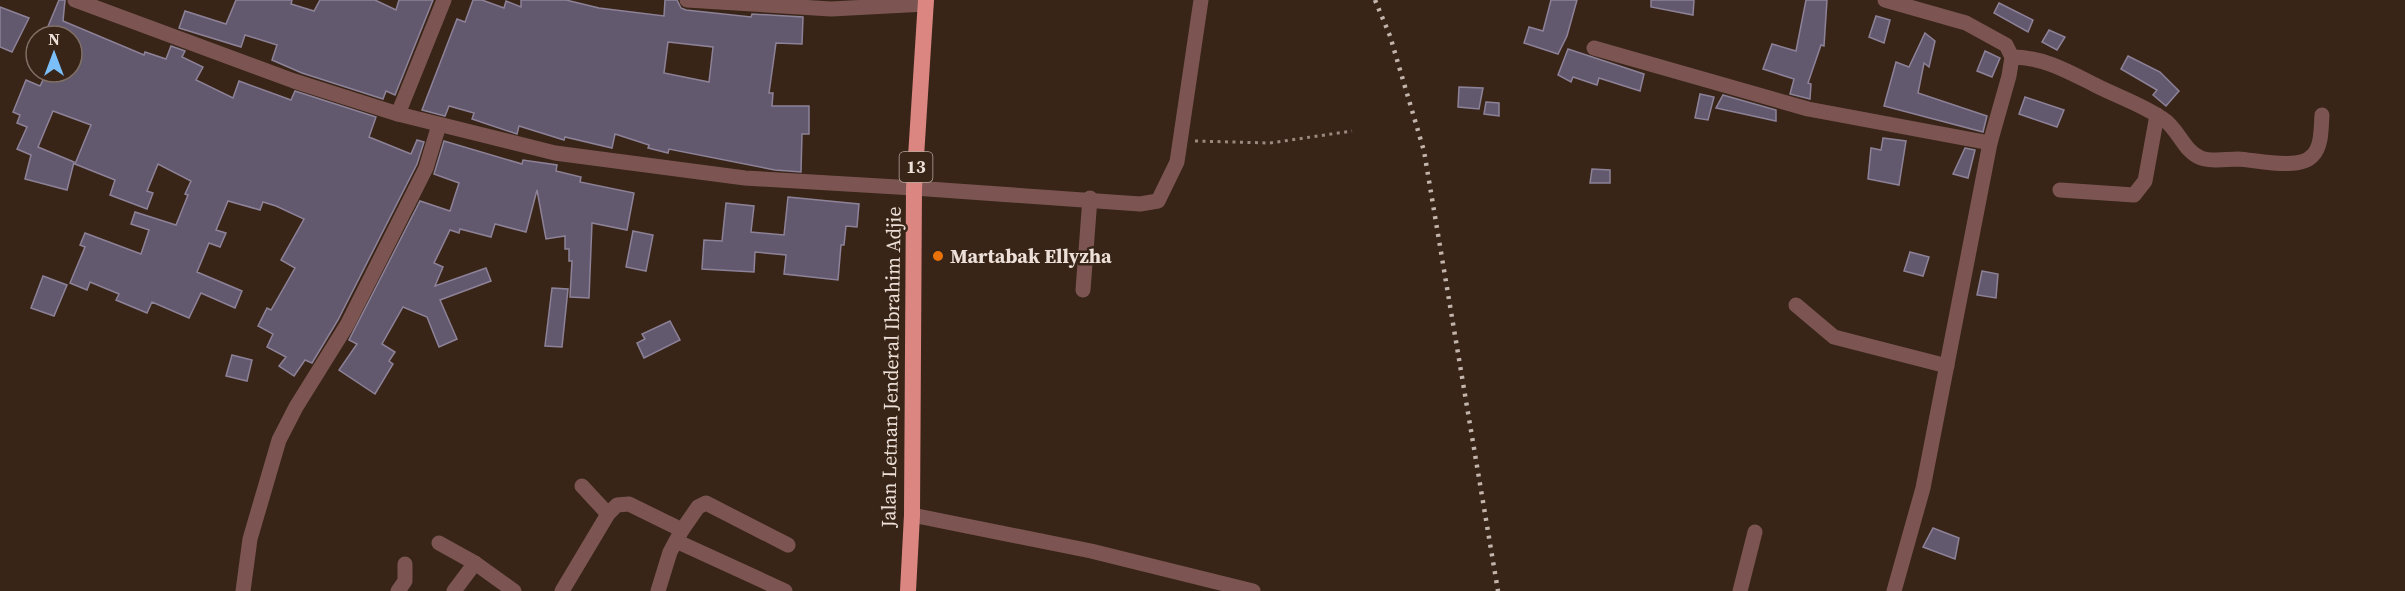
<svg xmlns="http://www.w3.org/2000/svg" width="2405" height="591" viewBox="0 0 2405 591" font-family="'Source Serif 4',serif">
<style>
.building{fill:#63596e;stroke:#8d8298;stroke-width:1.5;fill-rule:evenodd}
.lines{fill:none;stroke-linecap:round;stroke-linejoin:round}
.path{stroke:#99897f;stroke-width:3;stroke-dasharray:3 4.5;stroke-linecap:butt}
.minor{stroke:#7c5553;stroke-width:15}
.tertiary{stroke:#7c5553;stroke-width:15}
.trunk{stroke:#dc8682;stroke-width:16}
.rail{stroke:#c3b5ac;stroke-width:4.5;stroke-dasharray:3 6;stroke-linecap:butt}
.food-dot{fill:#e8710a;stroke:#382518;stroke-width:2}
.labels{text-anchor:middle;stroke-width:5;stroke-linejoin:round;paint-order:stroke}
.shield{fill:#382518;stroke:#b7a89e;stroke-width:1.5}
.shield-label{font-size:18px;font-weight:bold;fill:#ede0d8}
.poi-label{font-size:20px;font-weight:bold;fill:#ede0d8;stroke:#382518;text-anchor:start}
.street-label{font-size:20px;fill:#ede0d8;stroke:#382518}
</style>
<rect width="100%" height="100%" fill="#382518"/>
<g class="building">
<polygon points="59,0 65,0 63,21 144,55 145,52 166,59 171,46 185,51 182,57 203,67 196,80 233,98 239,81 291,100 295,91 376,117 369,137 411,154 417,140 424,142 417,164 338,320 312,363 305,360 294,376 279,366 286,357 267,347 273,334 258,326 267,308 271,310 295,268 281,260 304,219 276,206 263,202 260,210 228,201 216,230 226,233 220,247 209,243 197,272 242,291 235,308 201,293 189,318 152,302 147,313 116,300 119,294 90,282 87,290 70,283 85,247 80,245 85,233 141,254 149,230 131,224 135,212 176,225 188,195 185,194 191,181 158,164 147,191 153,193 147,209 110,195 115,180 75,164 91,125 53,111 38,147 74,162 67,190 25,179 31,155 17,149 27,127 17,123 20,115 13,112 26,80 40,86 47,72 72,72 72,36 44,36"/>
<polygon points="236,0 292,0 291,4 314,11 320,0 375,0 396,10 399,0 433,0 395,95 386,91 383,99 302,73 272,60 277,45 245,35 241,47 179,28 185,11 226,24"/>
<path d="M473,0H482L504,8L506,1L521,7V0H566L599,8L664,16L665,0H677L681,8L686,10L751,17L752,14L803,17L802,44L776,43L769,93H773L772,106H809V134H802L801,172L775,170L669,149L668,153L648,148L649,145L615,134L612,148L565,137L564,140L519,126L517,134L472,119L474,113L449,106L445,116L422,110L457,19L465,22ZM668,42L713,47L709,82L664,73Z"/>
<polygon points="1551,0 1577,0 1567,36 1558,54 1524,43 1529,27 1543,31"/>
<polygon points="1651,0 1694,0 1693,15 1651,7"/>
<polygon points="1806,0 1827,0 1824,46 1821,45 1808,83 1811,84 1810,99 1790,94 1794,79 1763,69 1772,44 1796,51"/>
<polygon points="1999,3 2033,20 2028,32 1994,13"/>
<polygon points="0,7 29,18 12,52 0,47"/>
<polygon points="1876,16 1890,20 1884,43 1869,37"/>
<polygon points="2049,30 2065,37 2057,50 2042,42"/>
<polygon points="1925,33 1935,41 1929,67 1924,63 1918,93 1987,116 1983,132 1884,106 1896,62 1909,67"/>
<polygon points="1568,49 1644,74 1640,91 1599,78 1597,85 1573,77 1571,82 1558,75"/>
<polygon points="1985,51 2000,58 1992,77 1977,71"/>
<polygon points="2128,56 2160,72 2179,91 2166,106 2153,95 2157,90 2121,69"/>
<polygon points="1459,87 1483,88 1479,109 1458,107"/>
<polygon points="1700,94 1714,97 1708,120 1695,118"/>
<polygon points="1723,95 1776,110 1776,121 1716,108"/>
<polygon points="2025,97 2064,110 2057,127 2019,114"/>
<polygon points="1486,102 1499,103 1499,116 1484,114"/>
<polygon points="1883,138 1906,141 1899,185 1868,179 1871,148 1881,150"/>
<polygon points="444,141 522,164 523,160 557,165 556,171 581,177 580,182 634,193 627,230 592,223 589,298 570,297 572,261 569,261 569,249 565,249 565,236 546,239 537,190 526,232 495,224 491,237 460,229 459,233 450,230 434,263 443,267 435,286 486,268 491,281 440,300 457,339 439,347 427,317 403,307 382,344 395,352 389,361 393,364 375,394 339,370 357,344 349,340 420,201 450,211 459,183 434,174"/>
<polygon points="1965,148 1975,150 1968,178 1953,174"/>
<polygon points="1592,169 1610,170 1610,183 1590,183"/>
<polygon points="788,197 859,204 857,227 846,226 844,245 841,245 838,280 784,274 786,255 755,252 754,272 702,269 704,240 722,241 726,203 754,206 751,232 784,235"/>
<polygon points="633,231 653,235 646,271 626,267"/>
<polygon points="1910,252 1929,257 1923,276 1904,271"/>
<polygon points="1982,271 1998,274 1996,298 1977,295"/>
<polygon points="43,276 67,285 54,316 31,308"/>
<polygon points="552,288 568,289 562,347 545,346"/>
<polygon points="670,321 680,340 644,358 637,343 645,339 642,334"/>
<polygon points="232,355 252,360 247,381 226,376"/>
<polygon points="1933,528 1959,538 1955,559 1923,547"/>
</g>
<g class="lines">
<polyline class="path" points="1195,141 1270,143 1352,131"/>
<g class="minor">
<polyline points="687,0 831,9 926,4"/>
<polyline points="1885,0 1966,23 2006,45 2012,57 2009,76 1990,143 1923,488 1894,591"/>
<polyline points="1594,48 1808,109 1990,143"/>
<path d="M2012,57C2044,57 2069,72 2097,86C2119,97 2143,105 2163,119C2178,128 2184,152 2201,158C2212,162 2226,159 2238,159C2257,160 2300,171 2313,155C2322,146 2321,127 2322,115"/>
<polyline points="398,114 444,0"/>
<polyline points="914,188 1140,204 1158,201 1177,162 1201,0"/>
<polyline points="2060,190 2134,195 2145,181 2157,115"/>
<polyline points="1083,290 1090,198"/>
<polyline points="1796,305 1834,337 1947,366"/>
<polyline points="582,486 608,514"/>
<polyline points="912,515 1091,551 1253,591"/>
<polyline points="682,530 698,507 706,503 788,545"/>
<polyline points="439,543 475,563 514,591"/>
<polyline points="243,591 250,539 279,440 296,407 347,325 426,168 439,125"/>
<polyline points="398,591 405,581 405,564"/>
<polyline points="454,591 475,563"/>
<polyline points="562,591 608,514 617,505 629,504 682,530 676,541"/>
<polyline points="658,591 670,552 676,541 785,591"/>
<polyline points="1740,591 1755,532"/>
</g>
<polyline class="tertiary" points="75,0 294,81 398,114 555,153 745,178 914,188"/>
<polyline class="trunk" points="908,591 912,515 914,188 926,0"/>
<polyline class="rail" points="1375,0 1390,36 1424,151 1498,591"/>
</g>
<circle class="food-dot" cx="938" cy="256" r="6"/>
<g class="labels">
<rect class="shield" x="899.5" y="152" width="33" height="30" rx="4.5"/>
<g class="shield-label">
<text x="916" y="173">13</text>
</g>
<g class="poi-label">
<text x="950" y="263">Martabak Ellyzha</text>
</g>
<g class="street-label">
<text transform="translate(891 367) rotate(-89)" y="7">Jalan Letnan Jenderal Ibrahim Adjie</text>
</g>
</g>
<g transform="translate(54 54)"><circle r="28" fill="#382518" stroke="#807065" stroke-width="1.5"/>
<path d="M0-4.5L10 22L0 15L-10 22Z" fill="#7abff8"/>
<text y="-9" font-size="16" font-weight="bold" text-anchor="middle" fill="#ede0d8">N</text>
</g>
</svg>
